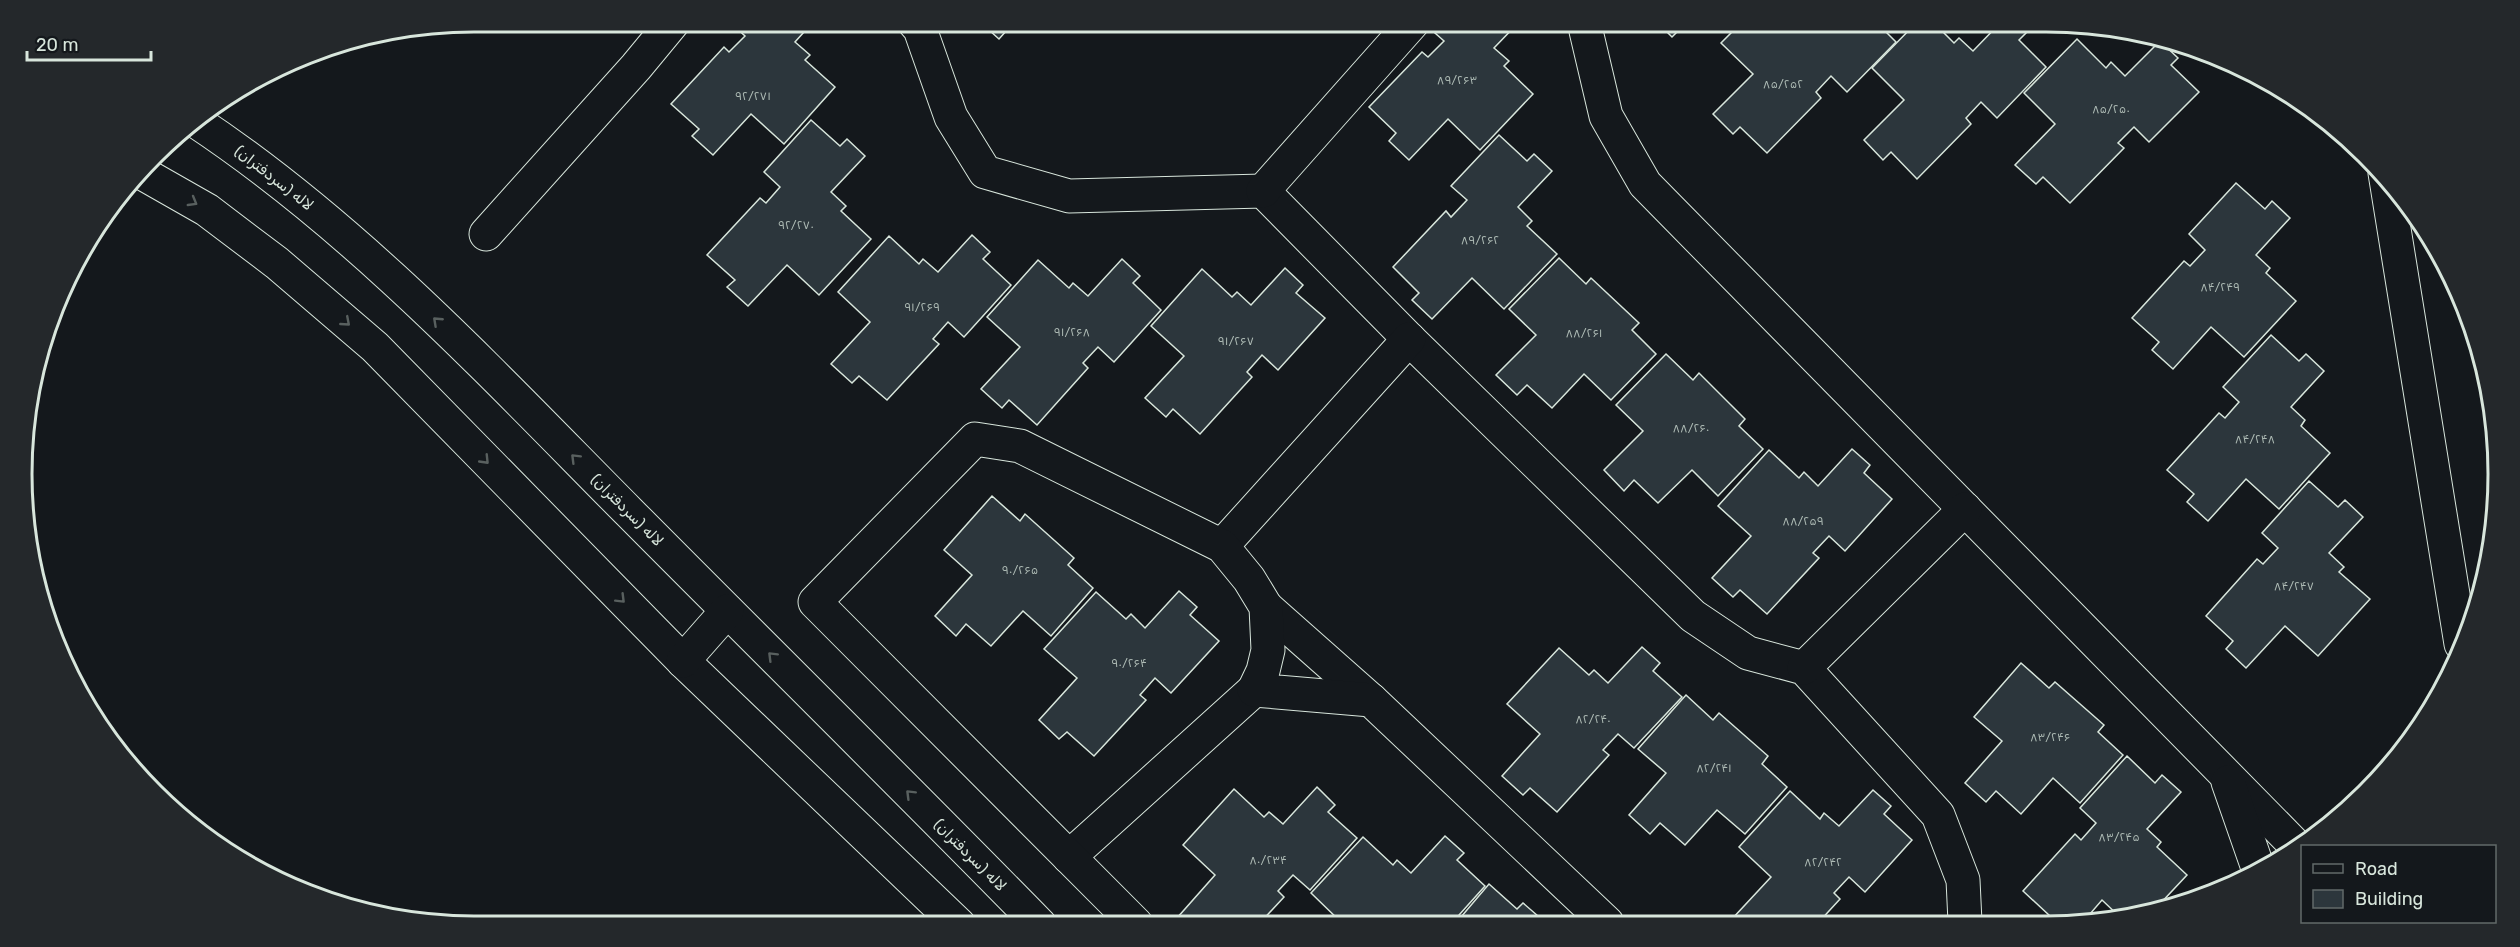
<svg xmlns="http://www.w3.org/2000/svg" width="2520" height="947" viewBox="0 0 2520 947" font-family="Rubik,Cairo,sans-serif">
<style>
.building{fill:#2c363c;stroke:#d8e6dc;stroke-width:1.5}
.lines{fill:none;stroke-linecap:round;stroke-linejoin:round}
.minor-casing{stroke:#d8e6dc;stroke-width:35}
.tertiary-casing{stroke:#d8e6dc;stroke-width:35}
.minor{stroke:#14181c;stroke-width:33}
.tertiary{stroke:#14181c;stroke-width:33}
.oneway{stroke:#59605f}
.labels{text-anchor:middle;stroke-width:4.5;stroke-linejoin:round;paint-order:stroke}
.number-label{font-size:12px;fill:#adbab4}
.street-label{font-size:15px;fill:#d8e6dc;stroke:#14181c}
.rim{fill:none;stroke:#d8e6dc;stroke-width:3}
</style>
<rect width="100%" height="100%" fill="#14181c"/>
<g class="building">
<polygon points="729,21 814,21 795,42 810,55 805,60 835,87 784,144 751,114 713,155 692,136 699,129 671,104 724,47 729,52 745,36"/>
<polygon points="956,21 969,21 963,28"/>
<polygon points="979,21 1015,21 999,39"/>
<polygon points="1050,21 1065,21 1058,28"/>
<polygon points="1432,21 1520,21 1494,48 1509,61 1504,66 1533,94 1480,150 1448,119 1409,160 1389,141 1396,133 1369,107 1422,52 1428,57 1444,41 1427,26"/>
<polygon points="1656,21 1688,21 1672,37"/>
<polygon points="1724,21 1740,21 1732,29"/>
<polygon points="1743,21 1818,21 1823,26 1827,21 1875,21 1896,42 1847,92 1831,76 1816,92 1821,98 1767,153 1740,127 1733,134 1713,114 1753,74 1721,43"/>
<polygon points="1918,21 1932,21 1954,43 1959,38 1973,51 2002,21 2013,21 2026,33 2019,40 2046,67 1997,118 1981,102 1966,118 1971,124 1917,179 1891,152 1883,160 1864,140 1904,100 1872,68"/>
<polygon points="2077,39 2106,68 2111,62 2125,76 2160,41 2178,58 2171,65 2199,92 2149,142 2134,127 2118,143 2124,148 2070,203 2043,177 2036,184 2015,165 2055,124 2024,93"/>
<polygon points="811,120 840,146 847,139 865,156 831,192 846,206 841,211 871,239 819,295 787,265 748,306 727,287 735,280 707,255 760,198 766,203 780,187 764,172"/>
<polygon points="1499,135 1527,161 1534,154 1552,171 1518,207 1532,221 1527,226 1557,254 1504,309 1472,278 1432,319 1412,300 1419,293 1393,267 1446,211 1451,217 1467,200 1451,186"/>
<polygon points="2236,183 2265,209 2272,201 2290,218 2256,255 2270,268 2266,273 2296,301 2244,357 2211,327 2173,369 2152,350 2159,342 2132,318 2184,261 2190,266 2205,250 2189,234"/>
<polygon points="972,235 990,252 983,259 1011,285 964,337 948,322 933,339 939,344 887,400 859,376 852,383 831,364 870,322 838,292 889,236 919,264 923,259 938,272"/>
<polygon points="1559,258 1586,284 1591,278 1639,323 1632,330 1656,354 1611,400 1584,374 1552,408 1527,385 1517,395 1496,375 1536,335 1509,309"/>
<polygon points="1122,259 1140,276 1133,283 1161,310 1114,362 1098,347 1083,363 1088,368 1037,425 1009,400 1002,408 981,389 1020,347 987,317 1038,260 1069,288 1073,283 1088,296"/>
<polygon points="1285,268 1303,285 1296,293 1325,318 1278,370 1262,355 1247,372 1252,377 1200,434 1173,409 1166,417 1145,398 1184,356 1151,326 1202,269 1232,297 1237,292 1251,305"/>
<polygon points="2271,335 2299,361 2306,354 2324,371 2291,407 2305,420 2301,426 2330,453 2279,509 2246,479 2208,521 2187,502 2194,494 2167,470 2219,413 2225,418 2239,402 2223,387"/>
<polygon points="1666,354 1693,380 1699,373 1745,419 1739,426 1763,449 1718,496 1692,470 1658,503 1634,480 1624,491 1604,470 1643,431 1616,405"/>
<polygon points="1852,449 1870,465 1864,473 1892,499 1845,551 1829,536 1813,553 1819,558 1767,614 1740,590 1733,597 1712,578 1751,536 1718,506 1769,450 1799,478 1804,472 1818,486"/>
<polygon points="2309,481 2338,507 2345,500 2363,517 2329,553 2344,567 2339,572 2370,599 2318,656 2285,626 2246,668 2226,649 2233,641 2206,616 2257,559 2263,564 2278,548 2262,533"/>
<polygon points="992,496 1020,521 1025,514 1074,558 1068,565 1093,588 1051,636 1023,611 991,646 966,624 956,636 935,616 972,575 944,550"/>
<polygon points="1179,591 1197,607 1190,615 1219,641 1171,693 1155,678 1140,695 1146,700 1094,756 1067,732 1059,739 1039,720 1077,678 1044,649 1096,592 1126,619 1131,614 1145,628"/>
<polygon points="1642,647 1660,663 1653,671 1682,697 1634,748 1618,734 1603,750 1609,755 1557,812 1530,788 1523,795 1502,776 1540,734 1507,704 1559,648 1589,675 1594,670 1608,683"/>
<polygon points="2021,663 2049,688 2055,682 2104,725 2098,732 2123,755 2080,803 2053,778 2021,814 1996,791 1986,802 1965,783 2002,741 1974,717"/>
<polygon points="1686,695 1713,720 1719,713 1768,756 1762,764 1787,787 1745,834 1717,810 1685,845 1660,823 1650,834 1629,815 1666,773 1638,749"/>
<polygon points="2127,756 2155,783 2162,775 2181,792 2147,829 2161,842 2157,847 2187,875 2157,907 2121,918 2102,900 2083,922 2044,922 2050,916 2023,891 2075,834 2081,840 2096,823 2080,808"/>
<polygon points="1317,787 1335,805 1328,812 1357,838 1310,890 1293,875 1278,891 1284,897 1259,924 1184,924 1177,918 1215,875 1183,845 1234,789 1264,817 1269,812 1283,824"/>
<polygon points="1873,790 1891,806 1884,814 1912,840 1865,892 1849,877 1834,893 1840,899 1818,923 1737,923 1732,919 1771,877 1739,847 1790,791 1820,819 1824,813 1839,826"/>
<polygon points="1445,836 1464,853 1457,860 1485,886 1451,924 1343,924 1311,893 1363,837 1393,865 1397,860 1411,873"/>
<polygon points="1489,884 1517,909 1523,903 1546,923 1455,924"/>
</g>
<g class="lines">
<defs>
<g id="minor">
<polyline points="913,21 920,29 951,117 985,172 1069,196 1263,191 1409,339 1693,616 1748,653 1804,668 1938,815 1963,880 1965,922"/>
<polyline points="1587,21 1586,31 1606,116 1645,184 2296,846"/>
<polyline points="2385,173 2461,644"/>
<polyline points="1263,191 1414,21"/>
<polyline points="486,234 636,67 674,21"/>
<polyline points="1222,546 1409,339"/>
<polyline points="1266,607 1371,700"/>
<polyline points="1804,668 1965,509"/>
<polyline points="2228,782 2259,871"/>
<polyline points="1069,857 1254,690"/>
<polyline points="1136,924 815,602 975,439 1020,446 1222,546 1249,579 1266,607 1268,650 1263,671 1254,690 1371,700 1607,923"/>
</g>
<g id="tertiary">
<path d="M194,120C357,228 492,374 629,512C766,650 904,786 1040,925"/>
<polyline points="142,173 207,210 277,263 375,347 683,661 959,925"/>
<polyline points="683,661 727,611"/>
</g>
</defs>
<use href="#minor" class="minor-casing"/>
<use href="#tertiary" class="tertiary-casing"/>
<use href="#minor" class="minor"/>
<use href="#tertiary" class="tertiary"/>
</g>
<defs><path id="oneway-chevron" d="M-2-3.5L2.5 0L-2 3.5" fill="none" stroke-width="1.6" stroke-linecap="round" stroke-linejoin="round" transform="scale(1.5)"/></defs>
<g class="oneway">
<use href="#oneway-chevron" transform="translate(193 202) rotate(30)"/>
<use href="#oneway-chevron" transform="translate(437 321) rotate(-137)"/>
<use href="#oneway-chevron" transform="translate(346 322) rotate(41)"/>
<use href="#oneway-chevron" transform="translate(575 458) rotate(-135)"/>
<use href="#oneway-chevron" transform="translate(485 460) rotate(46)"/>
<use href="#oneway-chevron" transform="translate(621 599) rotate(45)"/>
<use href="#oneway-chevron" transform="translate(772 656) rotate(-135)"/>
<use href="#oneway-chevron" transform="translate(910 794) rotate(-135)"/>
</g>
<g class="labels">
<g class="number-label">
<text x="1457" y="84">۸۹/۲۶۳</text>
<text x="1783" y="88">۸۵/۲۵۲</text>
<text x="753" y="100">۹۲/۲۷۱</text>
<text x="2111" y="113">۸۵/۲۵۰</text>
<text x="796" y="229">۹۲/۲۷۰</text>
<text x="1480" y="244">۸۹/۲۶۲</text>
<text x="2220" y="291">۸۴/۲۴۹</text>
<text x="922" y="311">۹۱/۲۶۹</text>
<text x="1072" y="336">۹۱/۲۶۸</text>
<text x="1584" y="337">۸۸/۲۶۱</text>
<text x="1236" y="345">۹۱/۲۶۷</text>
<text x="1691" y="432">۸۸/۲۶۰</text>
<text x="2255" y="443">۸۴/۲۴۸</text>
<text x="1803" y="525">۸۸/۲۵۹</text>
<text x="1020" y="574">۹۰/۲۶۵</text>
<text x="2294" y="590">۸۴/۲۴۷</text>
<text x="1129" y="667">۹۰/۲۶۴</text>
<text x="1593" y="723">۸۲/۲۴۰</text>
<text x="2050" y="741">۸۳/۲۴۶</text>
<text x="1714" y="772">۸۲/۲۴۱</text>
<text x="2119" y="841">۸۳/۲۴۵</text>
<text x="1268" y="864">۸۰/۲۳۴</text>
<text x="1823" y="866">۸۲/۲۴۲</text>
</g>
<g class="street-label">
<text transform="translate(274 178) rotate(38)" y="5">لاله (سردفتران)</text>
<text transform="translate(627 510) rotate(45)" y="5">لاله (سردفتران)</text>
<text transform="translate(970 855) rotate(45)" y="5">لاله (سردفتران)</text>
</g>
</g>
<path d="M0 0H2520V947H0ZM474 32H2046A442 442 0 0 1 2488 474V474A442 442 0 0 1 2046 916H474A442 442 0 0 1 32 474V474A442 442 0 0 1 474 32Z" fill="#24282b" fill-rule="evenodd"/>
<path class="rim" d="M474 32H2046A442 442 0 0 1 2488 474V474A442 442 0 0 1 2046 916H474A442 442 0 0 1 32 474V474A442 442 0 0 1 474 32Z"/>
<rect x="2301" y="845" width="195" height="78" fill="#14181c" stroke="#626a69" stroke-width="1.5"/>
<rect x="2313" y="864" width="30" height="9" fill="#14181c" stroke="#626a69" stroke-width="1.5"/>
<text x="2355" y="875" font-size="18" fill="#d8e6dc">Road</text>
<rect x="2313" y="890" width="30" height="18" fill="#2c363c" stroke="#626a69" stroke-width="1.5"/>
<text x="2355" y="905" font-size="18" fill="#d8e6dc">Building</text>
<path d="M27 51v9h124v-9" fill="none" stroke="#d8e6dc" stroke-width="3"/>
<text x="36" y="51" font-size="18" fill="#d8e6dc" stroke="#14181c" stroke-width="4.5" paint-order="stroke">20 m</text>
</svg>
